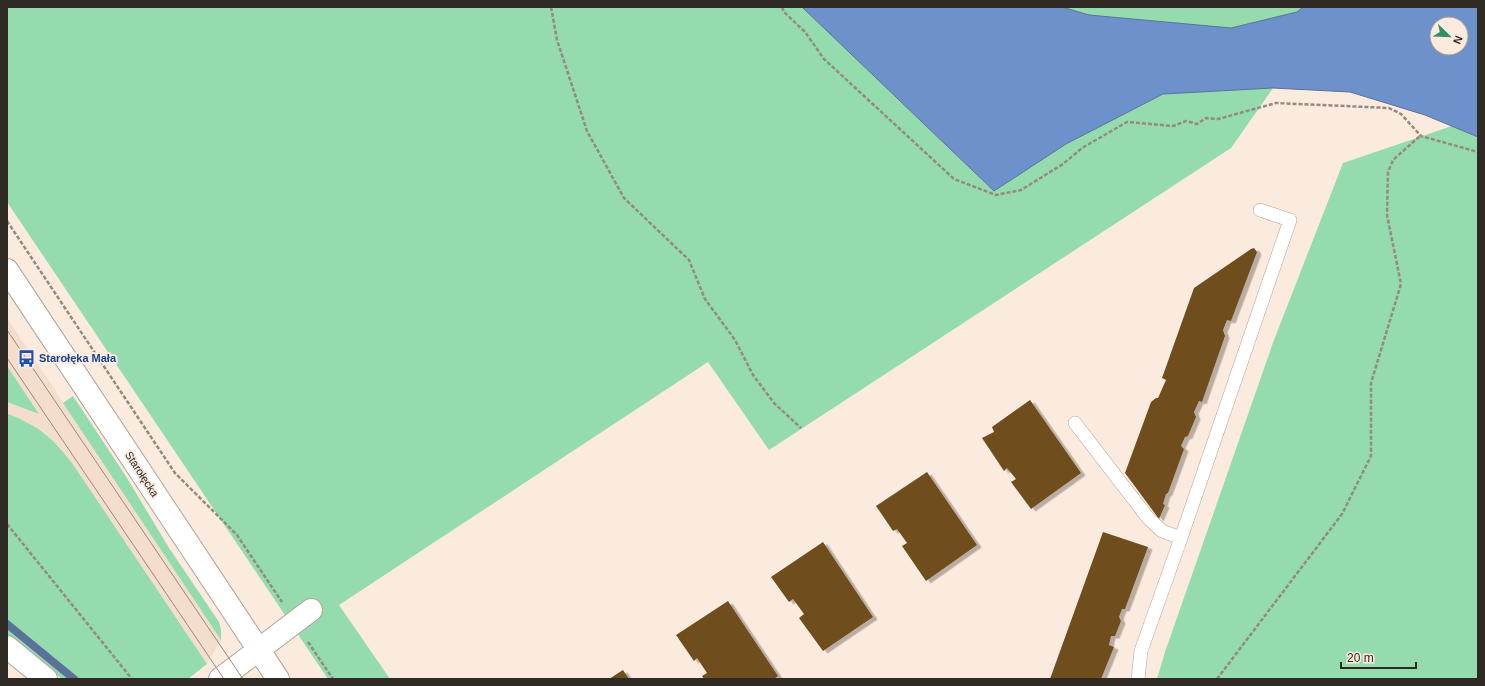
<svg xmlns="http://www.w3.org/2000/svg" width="1485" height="686" viewBox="0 0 1485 686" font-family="Helvetica,sans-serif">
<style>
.built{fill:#f4ddcb}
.green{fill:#94dbad}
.water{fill:#6c91cb;stroke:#5a7299;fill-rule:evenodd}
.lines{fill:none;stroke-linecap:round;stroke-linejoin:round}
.stream{stroke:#5a7299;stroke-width:8}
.building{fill:#6f4e1e;filter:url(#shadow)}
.service-casing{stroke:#b3a397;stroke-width:14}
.minor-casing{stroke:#b3a397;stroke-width:24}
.tertiary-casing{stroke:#b3a397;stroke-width:24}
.path{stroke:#958981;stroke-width:2.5;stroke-dasharray:4 2;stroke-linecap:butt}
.service{stroke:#fff;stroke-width:13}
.minor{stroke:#fff;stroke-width:22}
.tertiary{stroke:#fff;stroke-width:22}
.tram{stroke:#968b82;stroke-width:1}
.labels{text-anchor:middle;stroke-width:4;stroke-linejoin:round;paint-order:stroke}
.transit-label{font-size:11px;font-weight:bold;fill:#164399;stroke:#fbeade;text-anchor:start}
.street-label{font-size:11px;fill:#302a25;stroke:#fbeade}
</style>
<defs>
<filter id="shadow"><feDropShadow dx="4.5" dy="2.5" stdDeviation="0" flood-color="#0004"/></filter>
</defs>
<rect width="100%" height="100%" fill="#fbeade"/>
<polygon class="built" points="7,318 221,640 207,664 61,449 45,433 27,422 7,414 7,402 39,414 7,366"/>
<g class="green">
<polygon points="7,7 802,7 994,191 1066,144 1163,94 1273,88 1231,148 769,450 708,362 339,605 390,679 328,679 7,202"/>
<polygon points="1062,7 1303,7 1297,12 1231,28 1089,15"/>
<polygon points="1452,126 1478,137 1478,679 1157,679 1165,652 1274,340 1343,163"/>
<polygon points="7,366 39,414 7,402"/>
<polygon points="73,396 127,478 169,548 219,622 221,630 221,640 63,403"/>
<path d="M8,414C40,426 54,439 74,466L207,664L188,679H62L7,634V421Z"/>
</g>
<path class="water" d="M802,7H1062L1089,15L1231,28L1297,12L1303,7H1478V137L1425,115L1350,92L1273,88L1163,94L1066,144L994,191ZM1437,24H1461V48H1437Z"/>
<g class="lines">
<polyline class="stream" points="7,624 74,679"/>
</g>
<g class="building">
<polygon points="1254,248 1257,252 1231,321 1227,320 1223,330 1225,336 1202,402 1199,401 1194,412 1196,417 1188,436 1185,437 1181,446 1184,449 1168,493 1166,494 1163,504 1165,505 1159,519 1125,473 1151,402 1156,398 1158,398 1166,380 1162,378 1194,288 1251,249"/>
<polygon points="1030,400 1081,473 1031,509 1011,482 1016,479 1007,468 1004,471 982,438 994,432 992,427"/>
<polygon points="927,472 977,545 926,581 902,546 907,543 897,529 893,531 876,506"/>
<polygon points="1103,532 1148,547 1125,609 1122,609 1119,617 1121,621 1115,636 1111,636 1109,645 1114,647 1101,679 1050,679"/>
<polygon points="823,542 873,617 823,651 799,618 804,614 793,599 789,602 771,577"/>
<polygon points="728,601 778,676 774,679 704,679 702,676 707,673 697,658 694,661 676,635"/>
<polygon points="623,670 629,679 609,679"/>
</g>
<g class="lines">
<defs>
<g id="service">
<polyline points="1075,423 1148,518 1162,531 1181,538 1141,651 1138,679"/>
<polyline points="1181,538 1290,220 1260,210"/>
</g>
<g id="minor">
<polyline points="7,647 46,679"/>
<polyline points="220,679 311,610"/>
</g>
<polyline id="tertiary" points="7,270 278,679"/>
</defs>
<use href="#service" class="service-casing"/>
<use href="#minor" class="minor-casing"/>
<use href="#tertiary" class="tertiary-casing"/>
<g class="path">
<polyline points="551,7 557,40 587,131 624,198 689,260 705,299 735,340 753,375 774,403 801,428"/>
<polyline points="782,7 784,12 805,32 824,59 954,179 996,195 1021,190 1063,164 1082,148 1127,122 1173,126 1186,121 1197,124 1206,118 1218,119 1276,103 1389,108 1401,114 1421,136 1478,152"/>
<polyline points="7,221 175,473 237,535 282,602"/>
<polyline points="7,524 132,679"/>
<polyline points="308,642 333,679"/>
<polyline points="1217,679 1342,514 1371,456 1371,383 1401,284 1387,215 1388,172 1393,160 1420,136"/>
</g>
<use href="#service" class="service"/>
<use href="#minor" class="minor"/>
<use href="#tertiary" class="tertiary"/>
<g class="tram">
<polyline points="7,330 243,679"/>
<polyline points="7,358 224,679"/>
</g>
</g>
<defs>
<symbol id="bus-bare" viewBox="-9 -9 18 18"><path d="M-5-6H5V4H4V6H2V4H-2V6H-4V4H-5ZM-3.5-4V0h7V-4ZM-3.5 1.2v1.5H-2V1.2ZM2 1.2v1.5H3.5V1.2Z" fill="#1a4fb4" stroke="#fbeade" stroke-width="2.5" paint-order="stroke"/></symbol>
</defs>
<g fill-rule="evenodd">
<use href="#bus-bare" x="14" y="346" width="25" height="25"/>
</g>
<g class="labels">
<g class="transit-label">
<text x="39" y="362">Starołęka Mała</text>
</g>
<g class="street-label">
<text transform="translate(142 474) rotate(57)" y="4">Starołęcka</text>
</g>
</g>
<rect width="1485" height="686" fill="none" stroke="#302a25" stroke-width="16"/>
<g transform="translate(1449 36) rotate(113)"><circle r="19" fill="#fbeade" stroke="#aa9d94"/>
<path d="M0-3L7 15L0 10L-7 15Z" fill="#318e65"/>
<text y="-6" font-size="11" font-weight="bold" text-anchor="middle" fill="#302a25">N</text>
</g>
<path d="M1341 662v6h75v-6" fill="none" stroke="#302a25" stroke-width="2"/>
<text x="1347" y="662" font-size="12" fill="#302a25" stroke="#fbeade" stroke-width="3" paint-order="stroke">20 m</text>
</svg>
